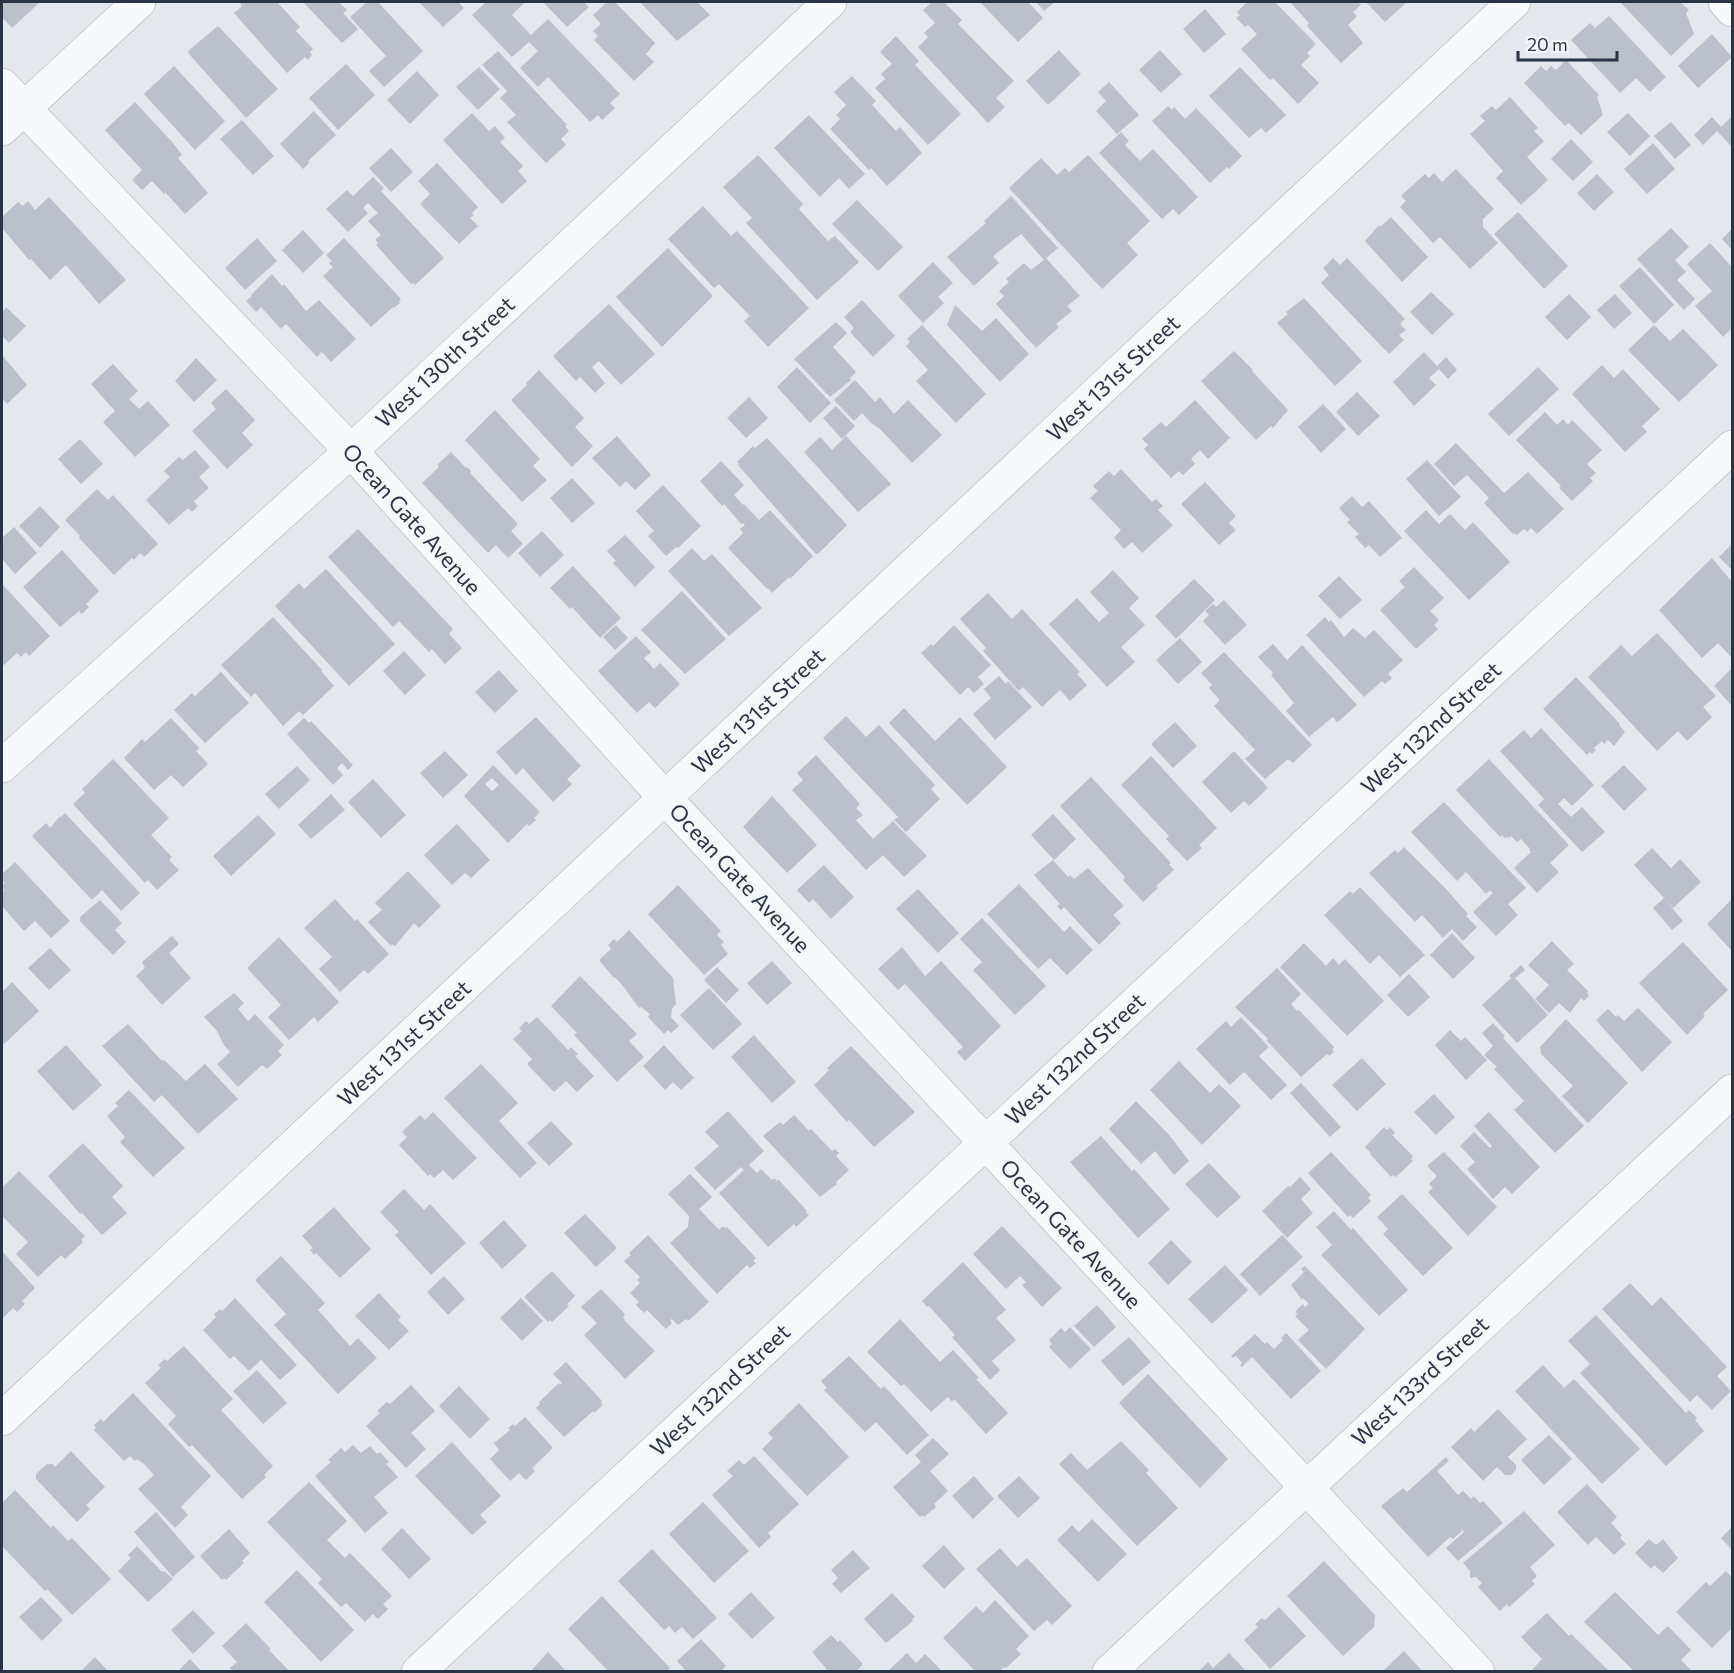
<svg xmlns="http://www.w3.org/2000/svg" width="1734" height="1673" viewBox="0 0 1734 1673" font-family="Commissioner,sans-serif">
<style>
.building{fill:#bbc0ca;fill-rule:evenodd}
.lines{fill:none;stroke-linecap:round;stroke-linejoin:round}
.minor-casing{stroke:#a9aeb7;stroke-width:34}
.minor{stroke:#f7f8fa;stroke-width:33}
.labels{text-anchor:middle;stroke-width:4.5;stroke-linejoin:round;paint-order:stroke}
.street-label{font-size:22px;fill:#2b3445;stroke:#f4f6f9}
</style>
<rect width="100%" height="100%" fill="#e4e7ec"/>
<g class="building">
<polygon points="2,2 40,2 12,28 2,17"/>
<polygon points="243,2 277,2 300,27 296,31 313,49 310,52 312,55 308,60 305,57 287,73 234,13 242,6 240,4"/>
<polygon points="303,2 339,2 347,10 343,13 358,29 342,43"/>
<polygon points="367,2 378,2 423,51 384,87 369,71 386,56 350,17"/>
<polygon points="419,2 458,2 464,8 443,27"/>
<polygon points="486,2 522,2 524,3 512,15 531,35 548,19 620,94 610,103 615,108 602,120 598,115 590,122 548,77 538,87 520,68 538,51 529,42 512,57 472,15"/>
<polygon points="543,2 584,2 589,7 567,27"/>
<polygon points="607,2 615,2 655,43 646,54 654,62 634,81 594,40 598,36 593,31 601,24 593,15"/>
<polygon points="640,2 697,2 710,15 677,41"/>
<polygon points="932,2 944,2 962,20 958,24 1014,81 996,98 1005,107 988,123 918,47 928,37 924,33 935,23 923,10"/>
<polygon points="980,2 1028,2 1043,18 1018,42"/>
<polygon points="1036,2 1055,2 1044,11"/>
<polygon points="1247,2 1275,2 1316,44 1307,53 1310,56 1301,65 1319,83 1298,104 1273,78 1270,80 1241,49 1257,34 1248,25 1245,27 1236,18 1240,15 1237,12"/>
<polygon points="1290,2 1358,2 1361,5 1353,12 1357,16 1348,25 1363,43 1341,63 1307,26 1309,23"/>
<polygon points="1366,2 1407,2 1385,22"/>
<polygon points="1620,2 1680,2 1689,10 1686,13 1694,34 1671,56"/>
<polygon points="1205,9 1226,34 1204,53 1183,29"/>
<polygon points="1609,16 1666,77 1650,92 1636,78 1620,93 1571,40 1590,23 1595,28"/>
<polygon points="218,26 278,89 246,118 189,54 188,51"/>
<polygon points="1712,34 1732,57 1698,88 1678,66"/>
<polygon points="896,36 919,61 915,65 961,114 928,145 875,88 885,79 881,74 892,64 880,52"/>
<polygon points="1059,50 1081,74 1048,105 1026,81"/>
<polygon points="1160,50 1182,74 1161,93 1139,70"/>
<polygon points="498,51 567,125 565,126 569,131 561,139 566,145 546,163 507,122 516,115 500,98 507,91 482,65"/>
<polygon points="1566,60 1599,95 1597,97 1603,115 1581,135 1569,123 1565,126 1524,83 1541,66 1546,71 1551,66 1556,70"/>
<polygon points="346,64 375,95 338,130 309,98"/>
<polygon points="174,66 225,121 195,150 144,94"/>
<polygon points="479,67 500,89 478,110 456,87"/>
<polygon points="1240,67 1286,115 1266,133 1261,128 1249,138 1209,96"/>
<polygon points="417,71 439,95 410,124 387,100"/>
<polygon points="852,76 876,101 872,105 896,131 900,127 922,153 887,186 871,168 869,170 830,129 840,119 836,115 846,105 834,92"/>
<polygon points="1109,82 1139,115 1117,134 1096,111 1106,101 1098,92"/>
<polygon points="1510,97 1538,128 1534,131 1544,141 1527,157 1548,180 1521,205 1496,178 1503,171 1470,134 1485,121 1480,116 1492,106 1496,110"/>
<polygon points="135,102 173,143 182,155 178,158 208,193 185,214 165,192 164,194 152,181 142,190 132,180 142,170 105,130"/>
<polygon points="1168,106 1172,110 1174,107 1185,119 1196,108 1242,156 1229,169 1227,167 1210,183 1152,121"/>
<polygon points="314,111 336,135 308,161 309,163 303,169 280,144"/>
<polygon points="472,113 489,131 495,126 505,138 500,142 523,166 518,171 527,181 502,204 443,140"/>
<polygon points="1628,113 1650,136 1630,156 1607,132"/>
<polygon points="809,115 865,174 849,189 839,178 820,197 774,148"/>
<polygon points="1712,117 1721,127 1730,118 1732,121 1732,147 1717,131 1703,145 1694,135"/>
<polygon points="242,120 274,156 253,175 220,139"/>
<polygon points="1671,122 1691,145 1675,159 1654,136"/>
<polygon points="1121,132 1129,141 1125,145 1140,161 1153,149 1198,197 1179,215 1173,209 1162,219 1099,153"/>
<polygon points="1571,139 1593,162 1573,181 1551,159"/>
<polygon points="1653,143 1675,169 1647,194 1624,169"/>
<polygon points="391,148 413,172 391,192 369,168"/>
<polygon points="758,155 803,204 799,209 828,241 835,236 859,262 817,300 746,223 752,218 723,187"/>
<polygon points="1088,155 1150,221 1127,243 1138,255 1102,289 1009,188 1041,158 1057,175 1065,168 1069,172"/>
<polygon points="437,163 478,207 472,213 474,215 470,218 478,226 459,244 420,204 430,194 418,181"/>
<polygon points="1456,169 1494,209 1483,219 1483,227 1498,243 1470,269 1440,237 1433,243 1400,207 1406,201 1401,196 1425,174 1429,178 1434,173 1442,182"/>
<polygon points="1597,174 1614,192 1594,211 1577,193"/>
<polygon points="373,177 384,188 381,191 444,258 415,285 413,283 411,284 376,245 378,243 375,240 381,235 368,221 378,213 368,203 363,208 368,213 348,232 326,209 347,190 353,196"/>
<polygon points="1011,196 1058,248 1046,258 1080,296 1067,306 1072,311 1056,324 1059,327 1036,348 996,304 1004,296 999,291 1009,282 1006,279 1024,263 1031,270 1044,260 1021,234 993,256 999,263 974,286 947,257 986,223 984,221"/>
<polygon points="49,197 126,280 99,304 66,265 50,280 31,259 29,260 2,228 2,217 18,202 23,206 28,201 35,210"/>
<polygon points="857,200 903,247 878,271 832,224"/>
<polygon points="703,206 731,236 737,231 809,308 768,347 744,321 750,316 719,284 714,288 668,239"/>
<polygon points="1518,212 1568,266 1544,289 1494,234"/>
<polygon points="1391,217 1428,257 1402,282 1365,241 1379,225 1380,227"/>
<polygon points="1671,228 1689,247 1675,260 1686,272 1677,280 1695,299 1684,310 1637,259"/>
<polygon points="1732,229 1732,250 1722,239"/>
<polygon points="303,230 324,253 303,273 282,250"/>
<polygon points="257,238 277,261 245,290 225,268"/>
<polygon points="344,238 401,299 399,301 400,303 394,308 393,307 371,327 323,276 333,267 329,263 332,261 326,255"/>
<polygon points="1710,243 1732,267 1732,328 1723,337 1695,306 1712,291 1687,264"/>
<polygon points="668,248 713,296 662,347 616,297"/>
<polygon points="1333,258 1340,265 1347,258 1405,319 1400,324 1406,330 1399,335 1404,340 1389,354 1321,283 1329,275 1323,268"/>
<polygon points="933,262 953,283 938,297 944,303 923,323 898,296"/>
<polygon points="1640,267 1674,305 1654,324 1619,286"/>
<polygon points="272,274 282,286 284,284 306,311 319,300 356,339 331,362 322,352 317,357 286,324 281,329 261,307 256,312 246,301 252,296 251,295"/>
<polygon points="1431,292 1454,314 1432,335 1410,312"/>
<polygon points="1569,294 1591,317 1567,340 1545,317"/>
<polygon points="1615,294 1632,313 1614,329 1597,310"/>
<polygon points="1304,298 1362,361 1335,386 1277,323 1288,314 1286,312"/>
<polygon points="862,300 895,336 873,357 850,332 854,328 844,317"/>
<polygon points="609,304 655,354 621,385 599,361 592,367 605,383 595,393 580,377 576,381 553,356"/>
<polygon points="955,305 982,331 996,318 1029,354 1000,382 947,325"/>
<polygon points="6,307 26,326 9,343 2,336 2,313"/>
<polygon points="836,322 847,333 833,347 856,372 850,378 851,380 830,397 794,359"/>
<polygon points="922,325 986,394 956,423 916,381 928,370 906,346 910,342 907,339"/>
<polygon points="1654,325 1670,341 1683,329 1718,365 1679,402 1628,350"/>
<polygon points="1234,351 1253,370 1252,371 1288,410 1273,428 1271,426 1256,440 1201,381"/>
<polygon points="1424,352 1437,366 1446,357 1457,370 1448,379 1439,369 1429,378 1436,385 1414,406 1393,382"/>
<polygon points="2,355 27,385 7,404 2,398"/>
<polygon points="196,358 217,380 194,402 175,381"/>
<polygon points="113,364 138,391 129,399 139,409 148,401 170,425 135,457 103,422 115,411 91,384"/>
<polygon points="1602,365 1614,378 1623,369 1660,409 1642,426 1647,432 1625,452 1572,394"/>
<polygon points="797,367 831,403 810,423 777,387"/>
<polygon points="1538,367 1559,389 1509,436 1488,414"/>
<polygon points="539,370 584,418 575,427 593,446 572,467 511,400 527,385 526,383"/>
<polygon points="855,380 875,402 880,397 894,414 908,400 942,435 912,463 880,429 871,423 862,413 854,421 834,400"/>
<polygon points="226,389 255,420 242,433 253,445 227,469 192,431 216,409 211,403"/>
<polygon points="1357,392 1380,416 1358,436 1336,412"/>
<polygon points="749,397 768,418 746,438 727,418"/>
<polygon points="1195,400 1230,438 1208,459 1200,450 1191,459 1195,464 1183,475 1179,471 1171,478 1144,449 1148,445 1142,439 1161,422 1166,427"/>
<polygon points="1323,404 1346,429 1321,453 1298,427"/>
<polygon points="836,406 855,426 842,439 823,418"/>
<polygon points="495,410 540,459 533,466 547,480 522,502 465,440"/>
<polygon points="1545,412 1557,425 1563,419 1568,425 1572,420 1602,450 1587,464 1596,473 1590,478 1593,481 1572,501 1559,488 1561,486 1516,440"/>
<polygon points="617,436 651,475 635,490 626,481 620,487 592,458"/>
<polygon points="846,436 891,484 858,512 804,452 820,437 832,450"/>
<polygon points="767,438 847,525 819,553 816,554 738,465 739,464 737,462 753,446 755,448"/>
<polygon points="80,439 103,464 81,484 58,459"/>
<polygon points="1456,443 1504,493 1528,472 1564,509 1537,534 1531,528 1527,532 1524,529 1517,535 1514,533 1513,534 1484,503 1489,498 1467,475 1454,486 1434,464"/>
<polygon points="195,450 210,467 199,477 209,488 194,501 198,506 192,512 188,508 169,525 146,500 170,477 164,471 179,457 183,460"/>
<polygon points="451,452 466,468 467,467 471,471 470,473 518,524 511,531 523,544 508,558 496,545 488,553 422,483 439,467 437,465"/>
<polygon points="1427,460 1461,497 1439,516 1406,479"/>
<polygon points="721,461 744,485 734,495 743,505 744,504 759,520 770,510 813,556 790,579 789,577 772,593 768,588 767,589 728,548 743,533 740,529 745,525 743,523 741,524 724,504 722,506 700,481"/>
<polygon points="1121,469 1152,502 1156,499 1163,506 1158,510 1173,525 1142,553 1132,542 1124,549 1114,538 1121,530 1090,498 1098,491 1093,486 1109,471 1114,476"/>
<polygon points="572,478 595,503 572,523 550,498"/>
<polygon points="1205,482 1236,516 1229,523 1236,530 1219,545 1181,504"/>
<polygon points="663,485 701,526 678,548 676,547 666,556 648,536 654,531 636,511"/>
<polygon points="97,489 108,500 113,495 158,544 144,557 140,553 134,560 132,558 114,575 79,538 80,536 65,520"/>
<polygon points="1352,496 1362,507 1369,501 1402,538 1380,557 1369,545 1365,548 1355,537 1359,534 1347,522 1350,520 1339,508"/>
<polygon points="40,506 60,527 40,548 19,526"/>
<polygon points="1426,510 1439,524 1450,514 1465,530 1473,522 1510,562 1469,600 1404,531"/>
<polygon points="14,527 37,553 15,574 2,559 2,538"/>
<polygon points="358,529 453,629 449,634 462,648 445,664 432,649 429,652 399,621 393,627 328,557"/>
<polygon points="542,531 564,555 540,577 518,553"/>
<polygon points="625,535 655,567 635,587 613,563 616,561 607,551"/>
<polygon points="1732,544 1732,570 1719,557"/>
<polygon points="692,548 704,561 712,554 762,608 729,636 668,571"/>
<polygon points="62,550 99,591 86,604 89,607 82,614 79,611 60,627 23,587"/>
<polygon points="1712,558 1732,582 1731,657 1718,643 1702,658 1659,610"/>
<polygon points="573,566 621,618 600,638 572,607 570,609 550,588"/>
<polygon points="1414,567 1444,598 1430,611 1439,620 1434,625 1438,629 1416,649 1380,610 1405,587 1399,581"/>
<polygon points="326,569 395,644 349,686 275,606 299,583 304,589"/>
<polygon points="1113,570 1139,598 1129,608 1145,625 1121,647 1135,662 1107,687 1049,624 1077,598 1099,622 1109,613 1090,592"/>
<polygon points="1339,576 1362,600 1340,619 1318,596"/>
<polygon points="1194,579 1215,600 1176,639 1155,616"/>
<polygon points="2,584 50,636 29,656 26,652 21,657 17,653 4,665 2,663"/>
<polygon points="682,591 726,639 685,674 641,630"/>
<polygon points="988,593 1012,619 1022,609 1080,672 1077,674 1087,685 1070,701 1060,690 1042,707 1023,687 1019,691 983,651 986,648 960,619"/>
<polygon points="1224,600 1247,625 1225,645 1203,621 1209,615 1205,611 1213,604 1216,607"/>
<polygon points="273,617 322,670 321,671 334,686 303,715 299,711 283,726 255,693 251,697 221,665"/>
<polygon points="1325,617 1329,622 1331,620 1344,637 1353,628 1365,638 1374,630 1403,660 1388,674 1392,678 1385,684 1382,681 1364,697 1306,635"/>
<polygon points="616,625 628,638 615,650 603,637"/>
<polygon points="954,625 991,665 978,677 984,684 974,693 968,687 960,695 921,653 931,644 933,646"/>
<polygon points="1657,633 1716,696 1703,707 1712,717 1687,741 1678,731 1657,751 1588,677 1621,645 1632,656"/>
<polygon points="636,636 651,652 644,658 654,669 660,663 680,684 655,708 649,702 637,713 598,671"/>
<polygon points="1180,638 1202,662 1178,684 1156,660"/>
<polygon points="1273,644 1287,660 1302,645 1357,705 1339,721 1337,722 1333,717 1309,737 1286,711 1294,703 1271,675 1273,673 1258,657"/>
<polygon points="404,651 426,675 405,695 383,671"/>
<polygon points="1224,652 1312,745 1293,763 1288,759 1265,779 1245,759 1255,750 1214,706 1220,700 1209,688 1212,685 1201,673"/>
<polygon points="1732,668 1732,706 1714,686"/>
<polygon points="499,670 518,691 495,713 475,692"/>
<polygon points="221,672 249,703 205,743 174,710 192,693 195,696"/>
<polygon points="999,676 1006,684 1008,681 1032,707 995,740 973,714 991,698 984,689"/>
<polygon points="1576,677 1620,724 1619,725 1625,732 1614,746 1608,740 1604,744 1602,741 1594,748 1596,750 1592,754 1590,752 1587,755 1543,709"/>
<polygon points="904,708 935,741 960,717 1007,767 967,805 889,723"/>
<polygon points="846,716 866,737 879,725 935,785 931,789 940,799 906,832 894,820 898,817 823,738"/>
<polygon points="536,717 581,766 567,779 572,784 553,802 523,768 516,775 496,752"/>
<polygon points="171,718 199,748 196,751 208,764 183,787 171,775 154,790 124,758 142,739 145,742"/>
<polygon points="304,718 309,723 311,721 353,765 348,770 342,763 337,768 343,775 333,785 287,734"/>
<polygon points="1175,722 1197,746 1173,768 1151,744"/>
<polygon points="1541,728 1594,785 1572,806 1564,798 1558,804 1571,817 1582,807 1605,832 1582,852 1538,805 1544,799 1500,751 1524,730 1531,738"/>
<polygon points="445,751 468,775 443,798 420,773"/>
<polygon points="1233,752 1235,752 1268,788 1249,806 1244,801 1231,813 1202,782"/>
<polygon points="816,755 860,804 856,808 863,815 856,820 873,839 893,821 927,856 904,877 883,855 866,870 792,790 803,780 797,773"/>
<polygon points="1151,756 1217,828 1199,845 1202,848 1187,861 1166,839 1169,836 1121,785"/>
<polygon points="113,759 169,818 151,835 172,857 169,860 179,870 157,890 148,880 145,883 73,804 85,793 82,789"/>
<polygon points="1489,759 1569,845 1550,863 1559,872 1537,893 1514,868 1531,852 1529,850 1530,849 1521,839 1517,842 1511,836 1509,838 1507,837 1505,838 1502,835 1500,837 1456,790"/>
<path d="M493,765L540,812L534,818L536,820L529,826L527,824L508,843L464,796ZM492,778L499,785L492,791L485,784Z"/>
<polygon points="1624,765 1647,789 1624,811 1601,786"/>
<polygon points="297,766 310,780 279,809 265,794"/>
<polygon points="1091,777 1171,863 1169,864 1174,870 1156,886 1158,888 1143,902 1123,880 1125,877 1060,806"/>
<polygon points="373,779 406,815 381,838 348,802"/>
<polygon points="331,794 345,810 311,839 298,825"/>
<polygon points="772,796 817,845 787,873 743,827"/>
<polygon points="1444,802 1526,888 1508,904 1518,915 1496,936 1473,912 1493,893 1490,890 1486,894 1466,872 1457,881 1411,832"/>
<polygon points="65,813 140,893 121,911 102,890 92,900 32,836 46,823 50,828 60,816 61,817"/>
<polygon points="1053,814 1076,839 1054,860 1031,835"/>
<polygon points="258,815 276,834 231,876 213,856"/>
<polygon points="457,824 490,860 471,878 465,873 452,885 424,855"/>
<polygon points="1404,847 1446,889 1468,914 1466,916 1477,927 1463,941 1452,929 1443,938 1422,915 1415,922 1369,873 1395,850 1398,853"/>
<polygon points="1652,848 1671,868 1680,859 1701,882 1673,908 1634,865"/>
<polygon points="1053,860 1068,877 1070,875 1074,879 1088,868 1124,906 1113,915 1121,923 1099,945 1064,907 1061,910 1057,906 1060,904 1034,875"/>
<polygon points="15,862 70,921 51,938 35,921 24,931 2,906 2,894 4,891 2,886 5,883 2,880 2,874"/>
<polygon points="824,865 854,897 831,919 813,899 809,903 797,890"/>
<polygon points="408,871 441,906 419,928 414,923 395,946 392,944 391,946 368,922 382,910 375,903"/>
<polygon points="1019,884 1064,932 1070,926 1093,950 1067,975 1050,958 1038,969 987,914"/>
<polygon points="678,885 721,931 717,935 724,942 721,945 728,954 704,975 648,914"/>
<polygon points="1360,887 1425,955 1400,977 1379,955 1370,964 1324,915 1350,891 1353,894"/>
<polygon points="918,889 959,933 938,953 896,909"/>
<polygon points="1664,898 1683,921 1672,930 1653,908"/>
<polygon points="335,899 355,921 357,919 389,954 368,974 364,970 340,992 319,969 332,957 304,928"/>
<polygon points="1732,899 1732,951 1707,924"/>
<polygon points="100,900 122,923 115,930 126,942 113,955 79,920 81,918 80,917"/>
<polygon points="982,918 1046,986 1015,1015 973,970 982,962 960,939"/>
<polygon points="629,930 673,978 676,1004 672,1009 671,1017 679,1026 671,1033 668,1030 664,1034 648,1017 650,1014 641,1007 639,1008 623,986 615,977 614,978 599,960 611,949 608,945 614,939 617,942"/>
<polygon points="1452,933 1475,958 1453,979 1430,955"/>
<polygon points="172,936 179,944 169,953 191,978 162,1005 136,976 145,968 142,962"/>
<polygon points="279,937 339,1002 318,1022 314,1017 289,1040 268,1017 281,1005 247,968"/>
<polygon points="1552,941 1574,964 1567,970 1588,991 1587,993 1589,996 1584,1001 1581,998 1570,1013 1559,1003 1549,1013 1535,999 1549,985 1528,965"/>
<polygon points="1683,942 1728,990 1703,1014 1705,1016 1687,1035 1639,983"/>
<polygon points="1304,943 1326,966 1333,958 1339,965 1345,959 1384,1001 1347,1036 1280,967"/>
<polygon points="902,947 925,976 941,961 1001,1026 965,1061 957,1052 963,1047 905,984 898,990 878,969"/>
<polygon points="50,948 71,970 49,990 28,968"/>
<polygon points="772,961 792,983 767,1005 747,983"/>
<polygon points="1521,965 1525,970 1515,978 1548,1015 1517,1043 1482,1005 1511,978 1509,976"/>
<polygon points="717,967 739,990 726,1003 704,980"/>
<polygon points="1277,968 1301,994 1291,1004 1297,1011 1299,1010 1334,1047 1332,1050 1334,1052 1329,1056 1327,1054 1301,1077 1266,1040 1268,1039 1235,1007"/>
<polygon points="1409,974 1430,997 1408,1017 1387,995"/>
<polygon points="580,976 637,1034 629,1041 644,1057 617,1082 574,1035 577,1033 551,1006"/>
<polygon points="12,982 39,1011 4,1044 2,1042 2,992"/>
<polygon points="709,988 742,1024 713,1050 680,1015"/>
<polygon points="234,993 244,1003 238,1009 248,1021 255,1014 284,1045 278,1051 282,1055 267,1069 262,1065 238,1087 217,1064 230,1052 224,1045 217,1031 204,1017"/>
<polygon points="1638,1008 1672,1042 1642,1072 1596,1020 1608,1009 1616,1017 1618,1015 1624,1021"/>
<polygon points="537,1017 568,1050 571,1047 578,1054 575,1056 594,1076 577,1092 566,1081 554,1092 527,1064 532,1059 513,1039 522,1031 519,1028 526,1021 529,1024"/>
<polygon points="1241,1017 1269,1047 1259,1056 1287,1085 1271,1100 1244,1072 1230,1085 1196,1049 1226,1021 1231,1027"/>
<polygon points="1566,1019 1628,1083 1588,1123 1562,1096 1573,1086 1541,1054 1540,1047"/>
<polygon points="1493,1023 1505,1036 1503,1038 1584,1126 1555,1153 1514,1110 1524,1101 1494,1069 1497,1067 1484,1055 1493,1046 1482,1033"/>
<polygon points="128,1024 162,1061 164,1060 186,1081 205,1064 238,1099 198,1134 162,1095 154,1102 102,1046"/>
<polygon points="1450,1030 1461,1041 1465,1037 1487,1060 1466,1080 1435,1045"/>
<polygon points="754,1035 796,1082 772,1103 731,1057"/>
<polygon points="66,1045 102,1085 73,1111 37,1071"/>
<polygon points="664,1045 694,1078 681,1090 673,1082 665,1090 643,1066"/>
<polygon points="851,1046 915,1112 874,1147 849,1120 847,1122 814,1085 829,1070 827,1068"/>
<polygon points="1362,1058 1386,1084 1357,1111 1332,1085"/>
<polygon points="1179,1061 1210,1093 1219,1084 1241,1106 1202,1145 1150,1090"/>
<polygon points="481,1064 518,1103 499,1121 537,1163 520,1178 444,1098"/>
<polygon points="1301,1083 1341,1127 1330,1137 1290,1093"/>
<polygon points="129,1090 185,1148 153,1177 120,1142 125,1137 107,1116 118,1106 115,1103"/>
<polygon points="1434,1094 1455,1117 1436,1135 1414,1112"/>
<polygon points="1136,1101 1170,1136 1189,1161 1174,1175 1155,1151 1141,1164 1109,1129"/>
<polygon points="728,1111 764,1151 749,1165 757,1173 761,1169 772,1180 774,1178 777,1181 778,1179 807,1211 806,1212 809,1215 796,1227 794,1224 768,1247 719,1193 744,1170 741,1167 715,1190 694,1168 719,1146 705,1132"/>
<polygon points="433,1112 477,1158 453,1180 443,1170 434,1178 430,1174 428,1176 399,1145 407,1137 402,1132 420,1115 425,1120"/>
<polygon points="1489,1112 1540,1167 1512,1194 1505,1187 1493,1199 1467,1169 1475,1162 1460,1146 1474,1132 1490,1148 1492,1146 1474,1126"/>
<polygon points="794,1115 809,1131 811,1129 832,1151 835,1149 839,1153 836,1156 849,1170 836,1182 837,1184 820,1197 763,1136 780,1122 783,1125"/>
<polygon points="551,1121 573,1144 549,1166 527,1143"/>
<polygon points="1384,1127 1387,1130 1390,1127 1395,1133 1392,1135 1413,1156 1411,1159 1413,1161 1396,1177 1393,1175 1391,1177 1370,1154 1371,1153 1365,1147"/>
<polygon points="1101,1136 1132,1171 1134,1169 1170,1209 1138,1238 1070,1162"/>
<polygon points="83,1143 123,1186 112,1197 127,1213 102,1235 82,1213 80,1214 48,1176"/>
<polygon points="1331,1152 1371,1195 1368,1198 1371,1201 1353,1218 1350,1215 1348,1217 1308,1173"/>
<polygon points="1444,1152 1497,1207 1468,1236 1428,1192 1433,1188 1429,1184 1437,1176 1428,1167 1428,1165"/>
<polygon points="1209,1163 1241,1197 1217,1218 1185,1184"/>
<polygon points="19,1171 85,1236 81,1240 83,1242 65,1259 61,1255 38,1277 16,1254 28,1242 2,1216 2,1188"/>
<polygon points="690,1174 712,1197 699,1209 719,1230 723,1226 725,1228 727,1227 756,1258 753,1261 756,1263 750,1268 747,1265 717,1294 670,1243 688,1227 689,1216 668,1194"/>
<polygon points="1300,1177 1311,1189 1301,1199 1313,1213 1287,1238 1262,1211 1288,1186 1290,1187"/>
<polygon points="404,1189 424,1210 430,1204 466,1243 431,1275 395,1235 399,1232 380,1212"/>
<polygon points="1402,1194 1453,1248 1423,1276 1383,1234 1388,1229 1377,1217"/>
<polygon points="334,1207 371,1249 340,1278 316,1253 314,1255 310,1250 313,1248 302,1236"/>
<polygon points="1334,1211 1351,1230 1353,1228 1408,1290 1379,1316 1321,1255 1332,1245 1316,1227"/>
<polygon points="585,1214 617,1248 596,1267 564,1233"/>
<polygon points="504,1220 527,1246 502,1269 479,1243"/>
<polygon points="1002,1226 1062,1288 1042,1307 1022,1285 1026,1282 1020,1276 1006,1289 973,1254"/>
<polygon points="648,1235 709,1302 688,1321 686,1319 678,1325 672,1319 670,1320 672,1323 666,1329 647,1310 644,1313 636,1305 639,1302 630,1293 640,1283 637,1280 640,1277 624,1261 631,1255 629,1253"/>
<polygon points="1282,1235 1303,1257 1260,1296 1240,1274"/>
<polygon points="1171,1240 1192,1262 1168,1285 1148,1263"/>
<polygon points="2,1251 35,1288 22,1301 25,1304 17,1312 13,1308 2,1319"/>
<polygon points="281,1256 325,1303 318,1310 350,1346 358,1338 377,1358 338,1394 274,1325 286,1314 255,1280"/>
<polygon points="963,1262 1006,1310 996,1318 1016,1340 992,1361 1000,1370 990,1380 952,1337 955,1335 929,1306 927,1307 922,1301"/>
<polygon points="1225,1265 1248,1290 1212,1324 1188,1299"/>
<polygon points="1305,1266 1365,1329 1326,1369 1298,1340 1309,1330 1295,1316 1298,1314 1295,1312 1303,1304 1305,1307 1309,1304 1303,1298 1302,1300 1291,1285 1304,1272 1301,1269"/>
<polygon points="552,1271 575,1296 567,1304 569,1306 552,1322 550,1320 548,1322 524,1297"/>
<polygon points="444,1276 465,1299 448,1315 427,1292"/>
<polygon points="1630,1283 1652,1306 1661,1297 1727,1367 1717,1376 1731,1391 1712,1410 1697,1395 1690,1402 1602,1309"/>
<polygon points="601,1289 625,1314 623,1317 625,1321 655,1351 625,1379 584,1335 597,1323 581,1307"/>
<polygon points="379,1293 401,1317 398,1320 409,1331 389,1350 355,1316"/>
<polygon points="235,1298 297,1365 280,1380 261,1360 249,1371 234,1356 230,1359 203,1330 216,1317 214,1314 220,1309 222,1311"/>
<polygon points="521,1298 543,1321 522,1341 500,1318"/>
<polygon points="1097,1305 1116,1327 1094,1347 1074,1326"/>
<polygon points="1596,1315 1686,1413 1689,1410 1697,1418 1695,1420 1704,1431 1666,1466 1580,1373 1590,1364 1568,1341"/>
<polygon points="900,1319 940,1362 953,1350 979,1378 976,1379 1008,1413 986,1434 954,1399 952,1402 948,1397 931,1412 904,1384 901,1386 867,1352"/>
<polygon points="1070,1327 1091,1349 1070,1369 1049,1347 1052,1344 1049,1340 1061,1328 1065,1332"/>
<polygon points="1286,1333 1321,1371 1291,1399 1252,1357 1242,1367 1240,1365 1242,1363 1236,1356 1233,1358 1231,1356 1255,1334 1265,1344 1267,1342 1274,1349 1283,1340 1281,1338"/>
<polygon points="1129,1337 1151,1362 1123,1386 1101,1361"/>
<polygon points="184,1346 233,1399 221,1410 273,1466 264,1475 266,1477 242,1499 192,1445 189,1447 168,1424 176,1416 145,1383 161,1368 158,1365 165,1359 167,1361"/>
<polygon points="849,1356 881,1389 884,1386 929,1435 907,1455 876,1422 865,1432 824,1390 827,1388 821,1381"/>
<polygon points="566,1362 602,1401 601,1403 603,1405 594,1413 593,1411 564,1437 536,1408 540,1404 539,1402 559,1383 560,1385 562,1383 553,1374"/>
<polygon points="1543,1365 1564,1388 1574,1379 1640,1449 1602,1484 1515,1391"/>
<polygon points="257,1370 287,1403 263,1424 233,1391"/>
<polygon points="1148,1374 1228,1459 1200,1488 1119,1403"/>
<polygon points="411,1385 435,1411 411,1433 426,1449 406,1468 366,1426 380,1413 377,1411 387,1402 390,1404"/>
<polygon points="459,1386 490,1419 470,1439 439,1406"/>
<polygon points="133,1393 211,1476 181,1507 188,1515 175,1528 138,1489 154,1475 144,1464 137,1459 135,1461 130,1456 124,1461 94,1430 96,1428 94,1425 101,1419 103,1422"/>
<polygon points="799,1403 849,1457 807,1496 762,1449 773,1438 768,1433"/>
<polygon points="1498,1409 1527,1439 1508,1457 1516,1465 1516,1470 1511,1475 1505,1475 1497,1467 1483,1481 1451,1447 1471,1428 1474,1432"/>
<polygon points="525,1417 553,1448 532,1468 535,1471 526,1480 519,1473 510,1481 490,1459 499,1450 494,1443 510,1430 508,1428 513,1424 515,1426"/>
<polygon points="1549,1435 1572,1459 1544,1485 1521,1460"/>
<polygon points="933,1438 949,1454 930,1471 948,1491 934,1504 936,1507 924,1517 922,1515 920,1517 893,1487 921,1462 915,1455"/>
<polygon points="1121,1441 1149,1470 1146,1473 1178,1508 1137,1546 1059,1464 1071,1453 1087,1470"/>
<polygon points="452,1442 501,1496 480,1515 487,1522 472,1535 415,1476"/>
<polygon points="353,1445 361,1453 370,1446 377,1454 380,1452 389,1462 386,1464 398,1477 374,1497 388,1513 365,1533 315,1476 331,1462 328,1460 341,1448 345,1452"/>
<polygon points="71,1451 105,1487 86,1505 90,1509 77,1522 36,1479 36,1474 47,1464 53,1464 55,1467"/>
<polygon points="754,1456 799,1504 768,1533 771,1537 759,1548 712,1495 733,1476 727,1471 739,1460 744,1465"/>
<polygon points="1446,1457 1449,1461 1437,1471 1458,1495 1463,1491 1471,1499 1474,1496 1480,1503 1483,1501 1503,1523 1458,1561 1446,1548 1464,1532 1460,1527 1462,1531 1453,1539 1450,1537 1428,1557 1381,1506 1403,1488 1407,1492"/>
<polygon points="974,1476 994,1499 973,1519 952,1496"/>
<polygon points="1019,1476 1040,1498 1018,1518 997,1496"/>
<polygon points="309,1482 347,1521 327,1540 345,1558 350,1553 392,1596 383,1604 388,1609 378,1619 373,1614 365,1622 346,1603 341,1607 318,1583 322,1579 267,1522"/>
<polygon points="1587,1484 1617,1517 1611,1523 1622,1535 1620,1538 1626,1544 1614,1555 1596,1537 1588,1545 1557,1512"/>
<polygon points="15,1490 51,1528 53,1525 68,1541 72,1538 111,1579 72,1615 47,1589 45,1591 2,1546 2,1503"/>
<polygon points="703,1502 749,1551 714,1583 669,1534"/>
<polygon points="1524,1511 1555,1545 1530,1567 1537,1576 1532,1581 1535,1584 1509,1607 1507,1604 1500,1611 1478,1587 1482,1583 1476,1577 1470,1578 1470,1571 1463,1563"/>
<polygon points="156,1512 195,1557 173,1577 134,1532"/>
<polygon points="1092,1519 1127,1554 1098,1582 1057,1540 1072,1525 1079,1532"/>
<polygon points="1732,1527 1732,1550 1721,1538"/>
<polygon points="402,1528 431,1559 409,1579 381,1549"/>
<polygon points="229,1529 250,1553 242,1561 244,1563 226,1580 224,1578 222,1580 200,1556"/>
<polygon points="1649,1539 1656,1545 1663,1539 1678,1558 1663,1573 1654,1565 1651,1569 1635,1553"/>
<polygon points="944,1545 965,1569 944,1589 922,1566"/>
<polygon points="137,1546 162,1572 164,1571 173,1579 148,1602 118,1571 131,1558 128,1555"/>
<polygon points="1000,1548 1017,1567 1027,1558 1072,1606 1052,1625 1047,1620 1034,1631 976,1569"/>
<polygon points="652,1549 717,1618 693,1639 682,1627 675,1633 669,1626 664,1630 618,1581"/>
<polygon points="853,1550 870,1568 841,1593 832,1584 838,1578 831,1570"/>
<polygon points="1324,1561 1375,1615 1374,1627 1343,1656 1287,1596"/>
<polygon points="297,1570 354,1630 321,1662 264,1602"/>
<polygon points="1726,1571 1732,1578 1732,1628 1712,1648 1676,1612 1706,1582 1710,1586"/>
<polygon points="751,1592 775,1618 752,1639 728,1614"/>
<polygon points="1615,1592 1658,1635 1668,1626 1691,1650 1681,1660 1693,1672 1635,1672 1584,1622"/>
<polygon points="892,1593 915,1617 912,1619 913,1621 886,1643 864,1619"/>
<polygon points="602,1596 670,1668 666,1672 631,1672 629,1670 627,1672 609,1672 568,1629"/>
<polygon points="41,1597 63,1620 42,1641 19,1617"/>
<polygon points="995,1600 1029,1636 1016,1649 1021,1654 1006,1668 1004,1667 999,1672 976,1672 943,1638 976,1606 983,1613"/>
<polygon points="1279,1607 1306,1636 1270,1669 1244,1640 1258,1627 1255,1624 1262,1618 1265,1620"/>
<polygon points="193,1610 215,1633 193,1654 171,1630"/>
<polygon points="1547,1613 1569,1636 1571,1634 1610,1672 1533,1672 1532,1670 1542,1659 1521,1637"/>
<polygon points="246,1623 271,1649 269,1650 290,1672 233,1672 230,1668 237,1662 222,1646"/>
<polygon points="831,1635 838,1642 840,1640 863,1664 856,1672 829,1672 812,1652"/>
<polygon points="701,1639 726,1666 720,1672 687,1672 677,1661"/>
<polygon points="1404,1651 1423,1672 1382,1672"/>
<polygon points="548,1652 567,1672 530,1672"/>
<polygon points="907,1653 916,1663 925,1654 943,1672 887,1672"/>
<polygon points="1229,1653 1247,1672 1198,1672 1208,1662 1213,1668"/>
<polygon points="95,1657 109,1672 80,1672"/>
<polygon points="190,1659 202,1672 177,1672"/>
</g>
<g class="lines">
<defs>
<g id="minor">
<polyline points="1725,2 1732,10"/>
<polyline points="2,85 351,451 666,799 1478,1672"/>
<polyline points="2,129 139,2"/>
<polyline points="2,766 351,451 830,2"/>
<polyline points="2,1419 1514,2"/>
<polyline points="418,1672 1732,447"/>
<polyline points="1109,1672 1732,1091"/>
</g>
</defs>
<use href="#minor" class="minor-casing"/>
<use href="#minor" class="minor"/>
</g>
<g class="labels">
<g class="street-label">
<text transform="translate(445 362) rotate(-43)" y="8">West 130th Street</text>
<text transform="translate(1113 378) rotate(-43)" y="8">West 131st Street</text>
<text transform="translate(412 519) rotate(48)" y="8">Ocean Gate Avenue</text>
<text transform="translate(758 711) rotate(-43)" y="8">West 131st Street</text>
<text transform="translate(1431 728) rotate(-43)" y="8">West 132nd Street</text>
<text transform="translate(740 878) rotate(47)" y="8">Ocean Gate Avenue</text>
<text transform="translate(404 1043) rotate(-43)" y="8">West 131st Street</text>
<text transform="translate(1075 1059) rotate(-43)" y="8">West 132nd Street</text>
<text transform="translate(1071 1234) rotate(47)" y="8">Ocean Gate Avenue</text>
<text transform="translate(1420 1381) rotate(-43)" y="8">West 133rd Street</text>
<text transform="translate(720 1390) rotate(-43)" y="8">West 132nd Street</text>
</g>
</g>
<rect width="1734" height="1673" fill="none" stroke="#2b3445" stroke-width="6"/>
<path d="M1518 51v9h99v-9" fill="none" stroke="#2b3445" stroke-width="3"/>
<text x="1527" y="51" font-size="18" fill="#2b3445" stroke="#f4f6f9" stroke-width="4.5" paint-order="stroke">20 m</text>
</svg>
